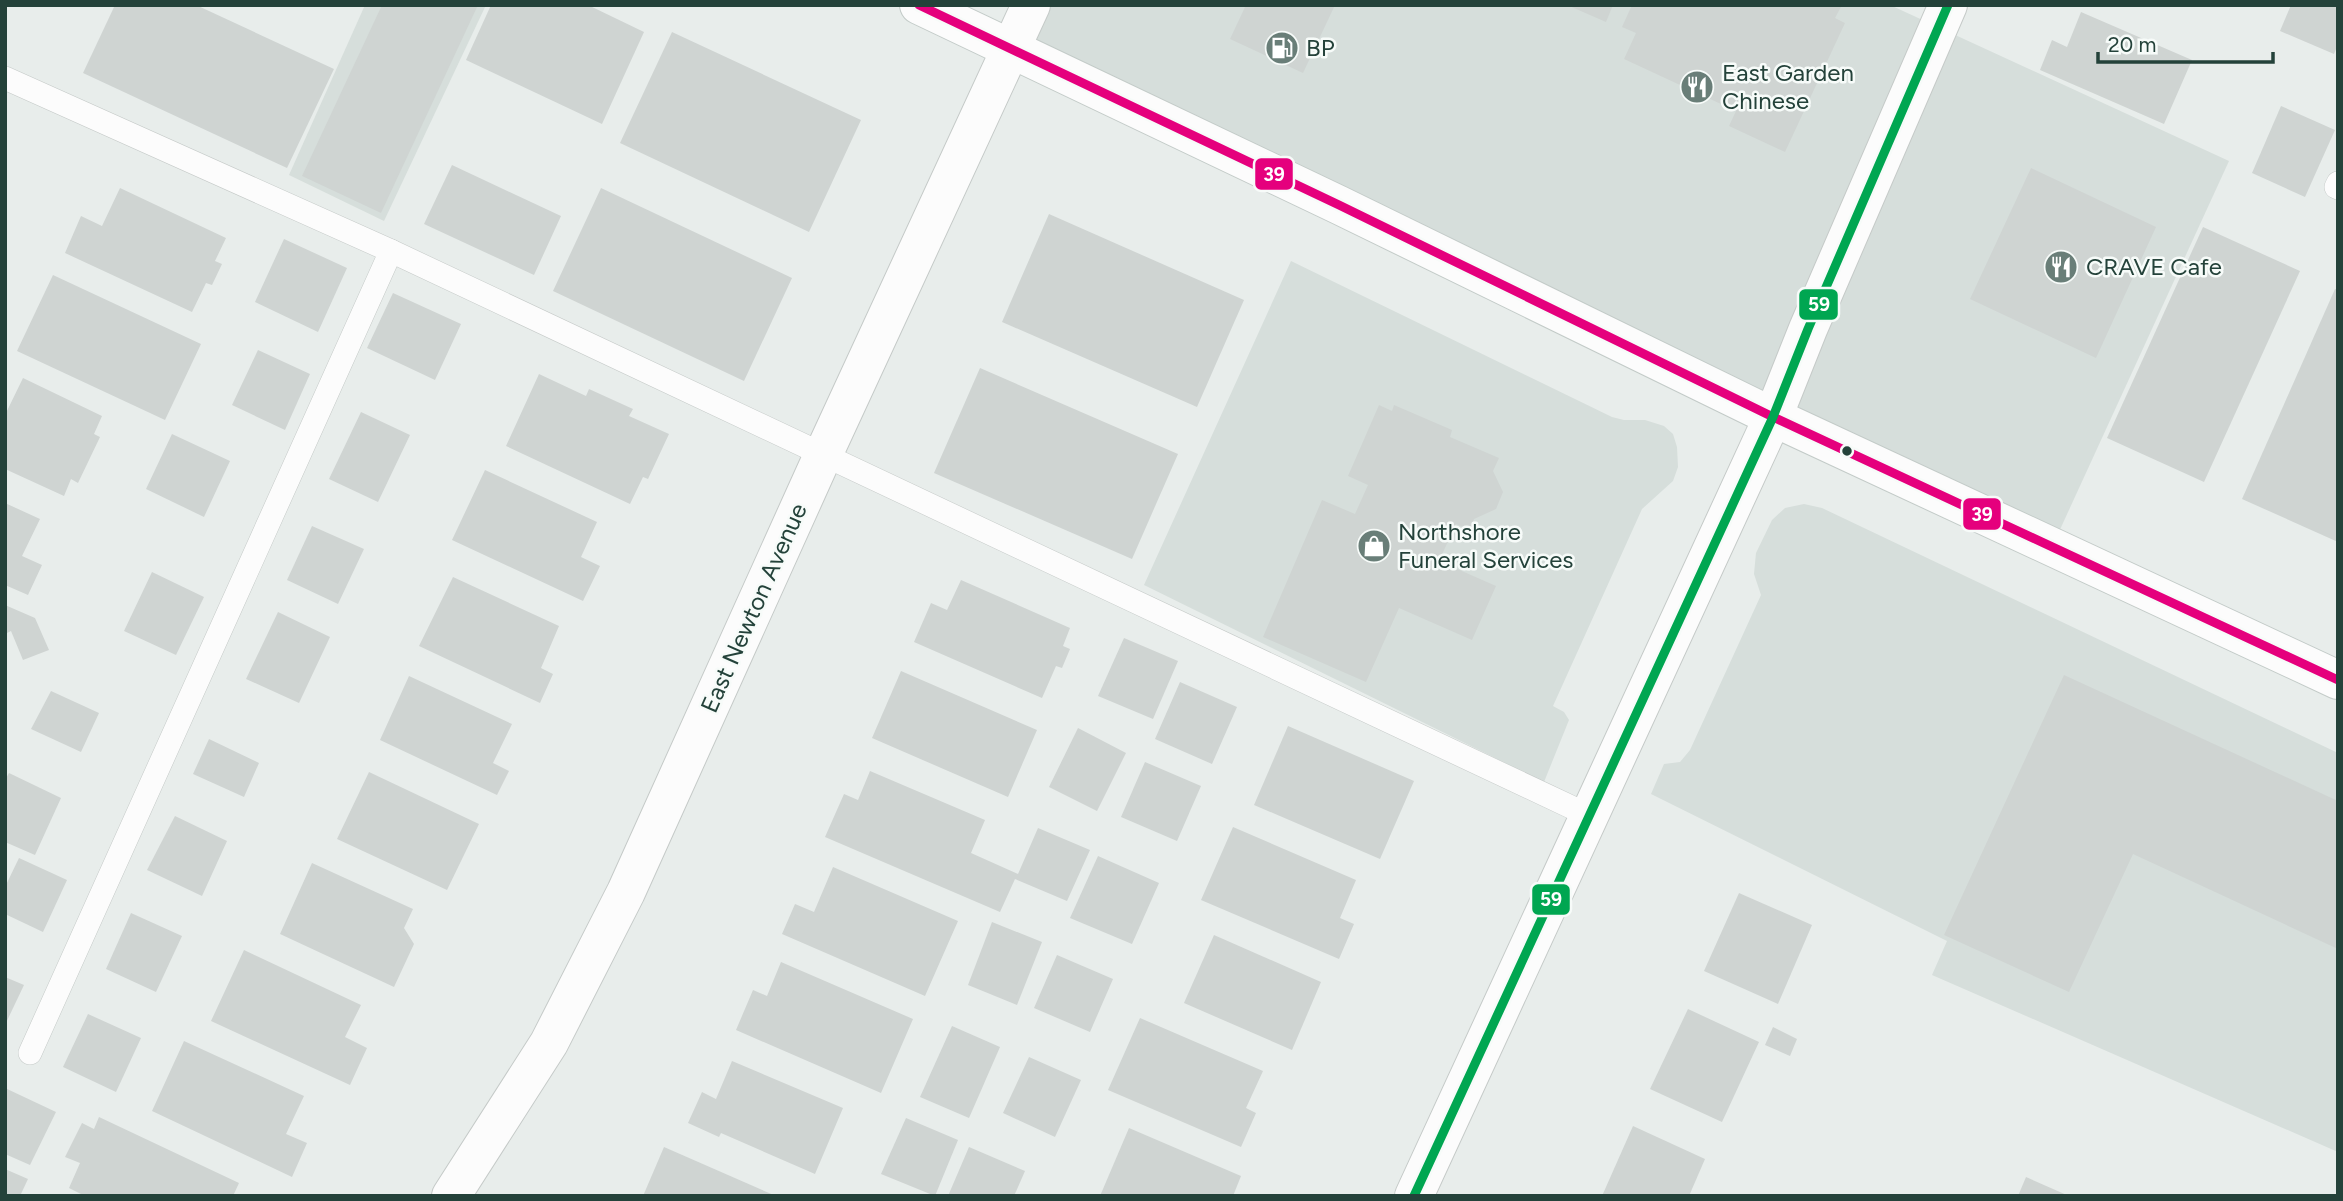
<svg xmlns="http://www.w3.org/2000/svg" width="2343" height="1201" viewBox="0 0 2343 1201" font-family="Figtree,sans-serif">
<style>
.built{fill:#d6dedb}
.building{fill:#cfd4d2}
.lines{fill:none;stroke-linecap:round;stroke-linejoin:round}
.service-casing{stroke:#c5cac8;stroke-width:24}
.minor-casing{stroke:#c5cac8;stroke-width:40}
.secondary-casing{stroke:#c3cbc8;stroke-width:40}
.service{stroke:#fcfcfc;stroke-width:23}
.minor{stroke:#fcfcfc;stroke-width:38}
.secondary{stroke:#fcfcfc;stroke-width:38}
.bus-1-casing{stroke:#f7fbf9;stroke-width:14}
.bus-2-casing{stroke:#f7fbf9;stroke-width:14}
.bus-1{stroke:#e5007d;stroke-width:9}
.bus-2{stroke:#00a651;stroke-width:9}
.bus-dot{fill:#24423a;stroke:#f7fbf9;stroke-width:2.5}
.labels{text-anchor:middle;stroke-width:5;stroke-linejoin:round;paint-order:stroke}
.poi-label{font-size:24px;fill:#24423a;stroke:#f7fbf9;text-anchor:start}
.street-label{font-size:24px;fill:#24423a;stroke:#f7fbf9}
.line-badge{stroke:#f7fbf9;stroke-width:2.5}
.badge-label{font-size:19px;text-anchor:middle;font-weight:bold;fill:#fff}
</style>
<rect width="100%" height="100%" fill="#e8edeb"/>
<g class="built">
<polygon points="365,5 486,5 384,221 289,175"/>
<polygon points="1031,5 1890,5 2229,161 2052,547 1012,49"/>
<polygon points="1291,261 1612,417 1624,420 1645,420 1664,426 1673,434 1677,447 1678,467 1673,481 1642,509 1553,706 1564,712 1569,720 1544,782 1144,585"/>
<polygon points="1804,504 1822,508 2338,753 2338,1152 1932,975 1947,941 1651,794 1664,764 1680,762 1690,750 1761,595 1754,574 1756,553 1772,520 1785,508"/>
</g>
<g class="building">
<polygon points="115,5 196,5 334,69 287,168 83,73"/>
<polygon points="382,5 478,5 381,213 302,176"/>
<polygon points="491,5 588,5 644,32 602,124 466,60"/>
<polygon points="1246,5 1335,5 1303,73 1230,39"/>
<polygon points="1567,5 1613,5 1606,22"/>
<polygon points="1632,5 1842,5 1835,18 1845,23 1785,152 1729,126 1736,111 1624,59 1636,33 1622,27"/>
<polygon points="2291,5 2338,5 2338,44 2334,54 2280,31"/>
<polygon points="2081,12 2192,60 2164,124 2040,70 2052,40 2067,47"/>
<polygon points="672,32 861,120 809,232 620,143"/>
<polygon points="2281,106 2335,130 2305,197 2252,173"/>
<polygon points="452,165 561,216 534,275 424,224"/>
<polygon points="2031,168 2156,227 2096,358 1970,299"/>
<polygon points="120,188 226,238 215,261 222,264 212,285 206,283 192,312 65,253 81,216 102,226"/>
<polygon points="601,188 792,278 744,381 553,291"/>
<polygon points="1049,214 1244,300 1197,407 1002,322"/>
<polygon points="2203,227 2300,271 2204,482 2107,438"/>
<polygon points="284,239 347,268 318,332 255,302"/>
<polygon points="53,275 201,344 165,420 17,351"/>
<polygon points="2335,289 2338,290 2338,542 2242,499"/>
<polygon points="393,293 461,324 435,380 367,348"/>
<polygon points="258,350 310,374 285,430 232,405"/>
<polygon points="980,368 1178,454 1132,559 934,473"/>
<polygon points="539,374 586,396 589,389 633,409 629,416 669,434 648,479 643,477 630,504 506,446"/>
<polygon points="23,378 102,416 94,434 100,437 78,483 71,479 64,496 5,469 5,415"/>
<polygon points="1379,405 1392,411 1394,405 1452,430 1450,437 1499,458 1493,471 1503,492 1496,509 1474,519 1470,530 1456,524 1439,561 1496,586 1472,640 1399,608 1366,682 1263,637 1322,500 1355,514 1368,485 1348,476"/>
<polygon points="361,412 410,435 378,502 329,479"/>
<polygon points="172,434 230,461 204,517 146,489"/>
<polygon points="485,470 597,522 581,557 600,566 583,601 452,540"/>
<polygon points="5,503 40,519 22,556 42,565 28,595 5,585"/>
<polygon points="312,526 364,549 338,604 287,580"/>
<polygon points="152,572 204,597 176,655 124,631"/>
<polygon points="453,577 559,626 541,668 553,674 540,703 419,646"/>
<polygon points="961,580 1070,628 1063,646 1070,649 1062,668 1056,666 1042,698 914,642 931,603 947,610"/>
<polygon points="5,605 35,618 49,650 23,660 11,631 5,634"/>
<polygon points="278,612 330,637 299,703 246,679"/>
<polygon points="1124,638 1178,661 1153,719 1098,696"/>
<polygon points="901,671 1037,730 1008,797 872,738"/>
<polygon points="2064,675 2338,801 2338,949 2133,854 2069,992 1944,935"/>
<polygon points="409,676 512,724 493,763 509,771 497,795 380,740"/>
<polygon points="1180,682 1237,707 1212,764 1155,739"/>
<polygon points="51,691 99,713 81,752 31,729"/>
<polygon points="1288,726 1414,781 1380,859 1254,805"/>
<polygon points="1078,728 1126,753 1097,811 1049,787"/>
<polygon points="209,739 259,763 244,797 193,774"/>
<polygon points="1145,762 1201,786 1177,841 1121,817"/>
<polygon points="870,771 985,820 971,853 1018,874 1038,828 1090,850 1067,901 1015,879 1000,912 825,837 844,794 858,800"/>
<polygon points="369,772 479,824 447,890 337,839"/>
<polygon points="9,773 61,798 35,855 5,842 5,780"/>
<polygon points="175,816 227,841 202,896 147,870"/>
<polygon points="1233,827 1356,880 1340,918 1354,924 1339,959 1201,900"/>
<polygon points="1098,856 1159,883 1132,944 1070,918"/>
<polygon points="19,858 67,880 43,932 5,914 5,887"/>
<polygon points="312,863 413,909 404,928 414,944 394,987 280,934"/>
<polygon points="833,867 958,921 925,996 782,934 795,904 814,912"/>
<polygon points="1739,893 1812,925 1778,1004 1704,971"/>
<polygon points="131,913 182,936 156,992 106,969"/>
<polygon points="992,922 1042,942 1017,1005 968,985"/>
<polygon points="1214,935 1321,982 1292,1050 1184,1003"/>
<polygon points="244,950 361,1005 345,1037 367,1048 350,1085 211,1021"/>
<polygon points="1057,955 1113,979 1090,1032 1034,1008"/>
<polygon points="781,962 913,1019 881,1093 736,1030 753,990 767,996"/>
<polygon points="5,977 24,985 5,1025"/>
<polygon points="1688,1009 1759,1042 1722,1122 1650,1089"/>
<polygon points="88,1014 141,1038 116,1092 63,1067"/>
<polygon points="1140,1018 1263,1071 1246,1108 1256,1113 1241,1147 1108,1090"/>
<polygon points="952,1026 1000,1047 969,1118 920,1097"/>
<polygon points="1773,1027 1797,1039 1790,1056 1765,1045"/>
<polygon points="184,1041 304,1096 286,1134 307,1143 292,1177 152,1111"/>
<polygon points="1029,1057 1081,1080 1055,1137 1003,1113"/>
<polygon points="732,1061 843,1108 815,1174 721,1133 719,1137 688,1123 702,1092 716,1099"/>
<polygon points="5,1088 56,1112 30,1165 5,1154"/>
<polygon points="99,1117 239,1183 233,1196 85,1196 69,1188 80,1163 65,1157 82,1123 94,1129"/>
<polygon points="906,1118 958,1140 935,1196 881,1174"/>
<polygon points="1633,1126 1705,1159 1689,1196 1602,1196"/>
<polygon points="1129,1128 1241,1176 1233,1196 1100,1196"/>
<polygon points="664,1147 776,1196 643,1196"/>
<polygon points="969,1147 1025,1171 1014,1196 948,1196"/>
<polygon points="5,1169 28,1179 20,1196 5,1196"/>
<polygon points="2026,1177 2069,1196 2018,1196"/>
</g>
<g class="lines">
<defs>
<g id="service">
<polyline points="5,78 391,251 1588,815"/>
<polyline points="2338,183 2336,187 2338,188"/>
<polyline points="30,1053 391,251"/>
</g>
<g id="minor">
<polyline points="451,1196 549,1043 626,892 824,453 1031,5"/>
<polyline points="1414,1196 1773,417 1808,329 1948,5"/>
</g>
<polyline id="secondary" points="919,5 1339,205 1773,417 2338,680"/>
</defs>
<use href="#service" class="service-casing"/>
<use href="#minor" class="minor-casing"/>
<use href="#secondary" class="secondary-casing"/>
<use href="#service" class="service"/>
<use href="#minor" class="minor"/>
<use href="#secondary" class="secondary"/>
<defs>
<polyline id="bus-1" points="919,5 1339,205 1773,417 2338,680"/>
<polyline id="bus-2" points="1414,1196 1773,417 1808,329 1948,5"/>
</defs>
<use href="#bus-1" class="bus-1-casing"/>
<use href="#bus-2" class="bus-2-casing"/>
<use href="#bus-1" class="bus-1"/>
<use href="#bus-2" class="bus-2"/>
</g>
<defs>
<symbol id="fuel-disc" viewBox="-11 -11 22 22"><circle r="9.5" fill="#697e78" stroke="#f7fbf9"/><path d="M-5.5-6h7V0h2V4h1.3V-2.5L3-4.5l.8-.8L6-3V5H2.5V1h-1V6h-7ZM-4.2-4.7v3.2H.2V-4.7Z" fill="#fff"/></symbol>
<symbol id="restaurant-disc" viewBox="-11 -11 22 22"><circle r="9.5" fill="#697e78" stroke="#f7fbf9"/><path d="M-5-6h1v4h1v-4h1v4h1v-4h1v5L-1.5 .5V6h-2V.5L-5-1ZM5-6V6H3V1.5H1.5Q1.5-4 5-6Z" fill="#fff"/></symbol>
<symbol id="shop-disc" viewBox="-11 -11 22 22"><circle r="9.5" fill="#697e78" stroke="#f7fbf9"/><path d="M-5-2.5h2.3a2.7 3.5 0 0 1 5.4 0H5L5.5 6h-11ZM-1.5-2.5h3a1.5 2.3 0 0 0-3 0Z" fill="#fff"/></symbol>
</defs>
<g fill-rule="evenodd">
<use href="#fuel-disc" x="1263" y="29" width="38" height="38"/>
<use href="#restaurant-disc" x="1678" y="68" width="38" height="38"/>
<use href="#restaurant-disc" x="2042" y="248" width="38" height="38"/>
<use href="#shop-disc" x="1355" y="527" width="38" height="38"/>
</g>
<circle class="bus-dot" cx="1847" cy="451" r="6"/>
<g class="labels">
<g class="poi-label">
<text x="1306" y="56">BP</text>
<text x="1722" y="81">East Garden<tspan x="1722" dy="28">Chinese</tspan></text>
<text x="2086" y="275">CRAVE Cafe</text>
<text x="1398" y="540">Northshore<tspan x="1398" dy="28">Funeral Services</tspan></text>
</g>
<g class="street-label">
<text transform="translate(754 608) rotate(-66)" y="8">East Newton Avenue</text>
</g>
</g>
<g class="line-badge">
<rect x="1254" y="157" width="40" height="34" rx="7" fill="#e5007d"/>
<rect x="1798" y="288" width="41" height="33" rx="7" fill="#00a651"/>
<rect x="1962" y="497" width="40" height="34" rx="7" fill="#e5007d"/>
<rect x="1531" y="883" width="40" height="33" rx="7" fill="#00a651"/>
</g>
<g class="badge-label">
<text x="1274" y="181">39</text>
<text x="1819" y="311">59</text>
<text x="1982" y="521">39</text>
<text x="1551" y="906">59</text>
</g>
<rect width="2343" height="1201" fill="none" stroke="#24423a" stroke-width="14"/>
<path d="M2098 52v10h175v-10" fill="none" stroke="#24423a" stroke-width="3.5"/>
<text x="2108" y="52" font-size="21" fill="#24423a" stroke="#f7fbf9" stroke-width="5" paint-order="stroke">20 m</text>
</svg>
